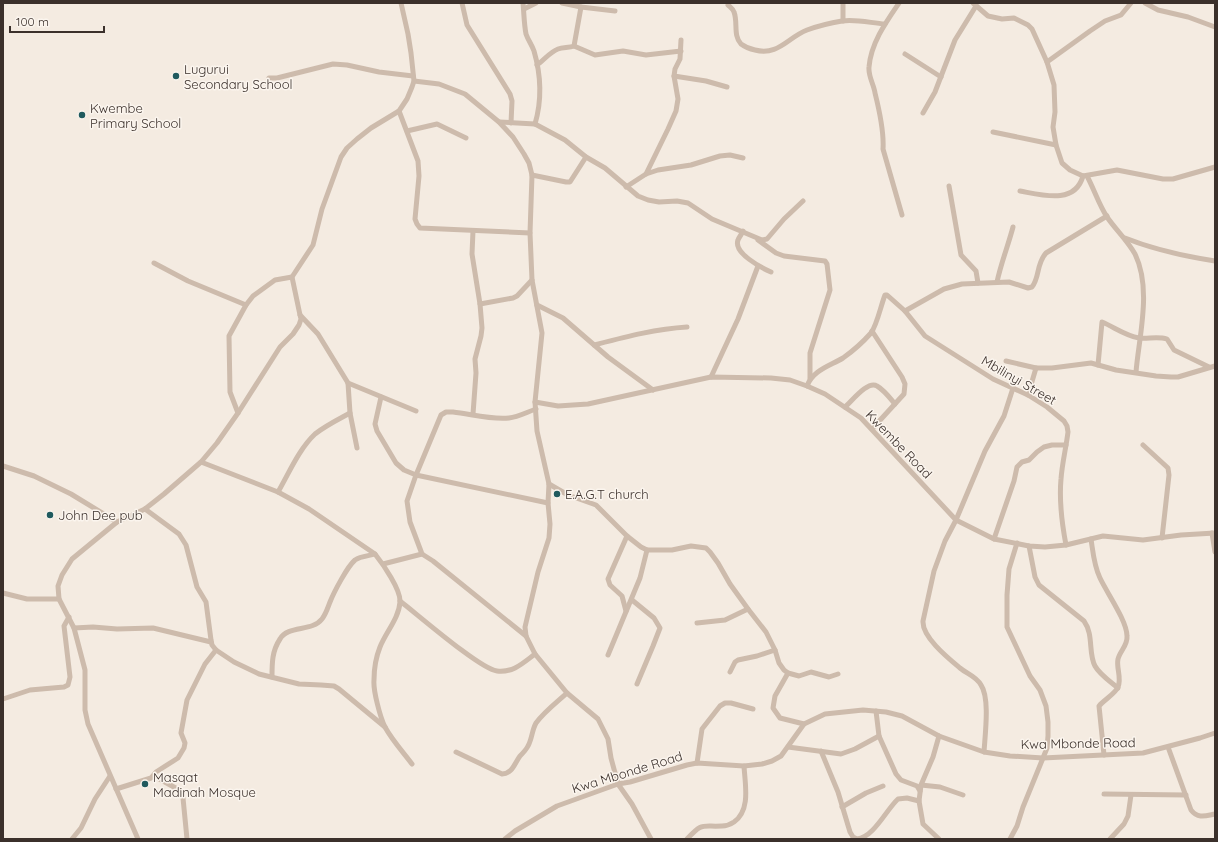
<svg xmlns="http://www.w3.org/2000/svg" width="1218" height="842" viewBox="0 0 1218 842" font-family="Quicksand,sans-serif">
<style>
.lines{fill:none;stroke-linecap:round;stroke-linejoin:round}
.minor{stroke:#cdbbac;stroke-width:5}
.poi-dot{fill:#1f5a5e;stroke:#fbf5ee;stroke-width:1.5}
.labels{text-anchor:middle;stroke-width:3;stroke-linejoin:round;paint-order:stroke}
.poi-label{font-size:13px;fill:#3b302b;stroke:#fbf5ee;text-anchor:start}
.street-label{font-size:13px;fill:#3b302b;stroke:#fbf5ee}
</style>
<rect width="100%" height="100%" fill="#f4ebe1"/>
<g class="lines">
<g class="minor">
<polyline points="462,3 467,25 510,94 512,101 511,123"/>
<path d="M523,3C524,13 524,24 526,34C528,40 532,45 534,51C541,75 542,100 535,124"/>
<polyline points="562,3 581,7 615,11"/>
<path d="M899,3C886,22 871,43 869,67C868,76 874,85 875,93C879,109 884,134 883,149L902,215"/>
<polyline points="973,3 988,16 1002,19 1014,18 1028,25 1032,29 1047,62 1054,85 1055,112 1053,127 1056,145 1062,163 1070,170 1083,176 1117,170 1163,179 1173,179 1215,167"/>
<polyline points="1145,3 1158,10 1188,17 1215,27"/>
<path d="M728,5C730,7 733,9 734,12C738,22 733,36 741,44C745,47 750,49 755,50C778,56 787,38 807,30C818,26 830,23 842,21C856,19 871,23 885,24"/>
<polyline points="524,9 536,3"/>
<polyline points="843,21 843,3"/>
<polyline points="574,46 595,55 623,51 646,55 681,51"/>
<polyline points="905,54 941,77"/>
<polyline points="1047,62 1090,31 1105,21 1121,15 1131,3"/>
<path d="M537,65C544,60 550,52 558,49C563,47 569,48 574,46L581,7"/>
<polyline points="674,76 706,81 727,87"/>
<polyline points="269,78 277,78 333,64 347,65 379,72 413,76"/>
<polyline points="414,81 439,84 465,94 499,122 513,137 524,154 529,163 532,175 530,233 532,280 542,333 535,402 537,431 549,484 548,503 550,524 549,538 538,572 525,627 526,636 535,654 567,693 598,719 608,739 611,758 618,784 632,804 651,839"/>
<polyline points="399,111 418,161 419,176 415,219 417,224 420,228 530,233"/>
<polyline points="923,113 935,92 955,40 976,6"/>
<polyline points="499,122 535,124 565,140 586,157 605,168 638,196 648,200 659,202 677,201 688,203 712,219 762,240 767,239 784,219 803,201"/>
<polyline points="407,131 437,124 466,138"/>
<polyline points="993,132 1056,145"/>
<polyline points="646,174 668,129 676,111 678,99 674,76 675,69 680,59 681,40"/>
<polyline points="532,175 566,182 570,182 586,157"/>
<path d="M1087,176C1094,189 1099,205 1107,217C1116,230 1127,240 1135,254C1152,289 1139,336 1136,372"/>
<polyline points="949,186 961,255 976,271 978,283"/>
<polyline points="626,187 646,174 658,170 691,165 720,156 730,155 743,158"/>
<path d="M1020,191C1042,195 1075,205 1083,176"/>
<polyline points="473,231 472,254 480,304 482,328 481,336 475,359 476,373 473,414"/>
<path d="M743,231C742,234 739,237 738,240C733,253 762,268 771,272"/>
<path d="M1125,238C1155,250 1183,256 1215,261"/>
<polyline points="758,240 776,253 784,256 825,261 827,264 830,290 810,353 810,379"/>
<polyline points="154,263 188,281 246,305"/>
<path d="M997,282C1001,263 1008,246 1013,227"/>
<polyline points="480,304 513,298 517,296 532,280"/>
<polyline points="537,305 563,318 608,357 653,390"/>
<path d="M905,311L944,289L962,284L1009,282L1028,288L1032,287C1040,277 1036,264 1046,253L1107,216"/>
<polyline points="300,315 318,334 348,383 350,413 357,448"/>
<path d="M594,345C625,337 655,329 687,327"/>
<polyline points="1006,361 1036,368 1052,368 1091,363 1116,370 1156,376 1171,377 1178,377 1215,366"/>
<path d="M1098,365L1102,322C1114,327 1126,336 1139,338C1148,339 1158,336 1167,339L1174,350L1209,367"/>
<polyline points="711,377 738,319 758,266"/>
<polyline points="348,383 416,411"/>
<path d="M807,386C813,370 830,366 843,358C853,351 863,342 871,333C877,325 881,305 885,295H887L905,311L925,336L993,379L1028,395L1047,407L1064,421L1067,426L1068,432C1066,448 1062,464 1061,479C1059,501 1062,524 1066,545"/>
<polyline points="1028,395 1036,368"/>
<polyline points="381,397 375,424 377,431 396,463 404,470 416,475 548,503"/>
<polyline points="535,402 558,406 588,404 711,377 771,378 790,380 807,386 825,394 861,418 956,520 994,539 1029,546 1045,547 1066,545 1103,536 1143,540 1181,535 1215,533"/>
<path d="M845,407C852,401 868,380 877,386C884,390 890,398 895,404"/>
<polyline points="238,413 230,392 229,336 246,305 253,296 275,280 292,277"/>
<polyline points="872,429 904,394 905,384 902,377 872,331"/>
<polyline points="1143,445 1168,468 1169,475 1162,538"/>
<path d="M201,462L278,492L309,509L375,554C383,564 401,590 400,602C399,618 386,632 380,647C376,657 374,669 374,680C373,690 380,717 385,727C392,740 403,752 412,764"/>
<polyline points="3,466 34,476 71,494 117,522"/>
<polyline points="549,484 568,495 596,505 627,536 641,547 647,550 672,550 691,546 706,548 710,552 718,563 730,584 748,609 766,632 775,650 779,663 784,670 788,673 799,676 811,672 829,677 838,674"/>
<path d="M278,492C289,473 299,449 315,434C325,426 339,419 350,413"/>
<polyline points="145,509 179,534 186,545 197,587 206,602 211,640 212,645 216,650 234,662 259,674 299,684 321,685 334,686 339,689 385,727"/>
<polyline points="1212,533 1215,552"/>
<polyline points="994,539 1014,481 1017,467 1022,462 1029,460 1037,452 1044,447 1052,445 1066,445"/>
<path d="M1091,539C1093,552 1094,566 1100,578C1107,593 1127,621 1127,636C1128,645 1120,651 1118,659C1116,668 1122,678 1118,687C1116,693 1104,700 1099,706L1104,755"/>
<path d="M1029,546L1035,577L1039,585L1084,621C1094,635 1088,653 1095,666C1100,675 1111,682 1118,688"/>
<path d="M422,554L410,522L407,501L416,475L441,415L446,412H453C471,414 491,420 509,418C518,417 527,412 536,409"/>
<polyline points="383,564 422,554 433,561 526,636"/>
<polyline points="3,593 27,599 59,599"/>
<polyline points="632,600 654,618 660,628 653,646 637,684"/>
<path d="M400,601C417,614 480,669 497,671C513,673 523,663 535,654"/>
<polyline points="626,611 622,596 610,585 608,579 627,536"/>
<polyline points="697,623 725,620 748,609"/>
<polyline points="74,628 93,627 117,629 153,628 211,642"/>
<polyline points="608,655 640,578 647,550"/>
<polyline points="730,672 735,662 738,660 757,656 775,650"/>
<polyline points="788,673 775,696 773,708 780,718 804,724"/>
<path d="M272,677C272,663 272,651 280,639C288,625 312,632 322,619C326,614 328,607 330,602C334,592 347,567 355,560C361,556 369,556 375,554"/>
<polyline points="3,699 30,690 64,687 68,685 70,677 64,626 69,617"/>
<polyline points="876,711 879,736 896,774 901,780 917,786 920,791"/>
<polyline points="788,747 841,754 855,749 879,736"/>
<path d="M1168,747L1191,810C1198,819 1205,816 1215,814"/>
<path d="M821,751L838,792L850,832L853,837L857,839C874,837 886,810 898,799L907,798L919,801"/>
<path d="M456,752L502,774C513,773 514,764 520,756C523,753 526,750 528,746C532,739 532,730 536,723C544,712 557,702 567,693"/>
<path d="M984,752C985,735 990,698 981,685C976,676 967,674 960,668C948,658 922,637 923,621L934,571L945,541L956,520L985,451L1004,416L1013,388"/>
<polyline points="697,763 702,729 720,706 725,703 731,703 753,709"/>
<polyline points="154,776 181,791 183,798 187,839"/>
<polyline points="921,785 940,787 963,795"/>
<polyline points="116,789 151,778 156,772 178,758 184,748 185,743 181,733 187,700 205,664 216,650"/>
<polyline points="1104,794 1186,795"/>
<polyline points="842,807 866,793 883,786"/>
<polyline points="72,839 81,828 95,799 110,776"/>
<polyline points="138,839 88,724 85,710 85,670 74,628 59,599 58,586 62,575 72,559 117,522 145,509 164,494 201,462 217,443 238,413 280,347 293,334 299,325 301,319 300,315 292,277 313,245 322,209 341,157 347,148 357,139 371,128 399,111 407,99 412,87 414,81 411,53 408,34 401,3"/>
<polyline points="505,839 515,831 557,806 618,784 630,782 687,765 697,763 744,766 762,764 772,761 781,756 804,724 825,714 863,710 886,712 902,716 939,736 984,752 1010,756 1043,758 1143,753 1200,738 1215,733"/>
<path d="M687,839C703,822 701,827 722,826C726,826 731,824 734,822C751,810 745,784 744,766"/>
<polyline points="939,839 923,824 919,801 921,785 933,757 939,736"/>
<polyline points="1010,839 1017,826 1023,807 1043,758 1047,748 1048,736 1048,722 1046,706 1040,690 1030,676 1007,627 1007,595 1009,569 1017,543"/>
<polyline points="1110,839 1124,824 1128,816 1131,795"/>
</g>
</g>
<g class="poi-dot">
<circle cx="176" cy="76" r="4"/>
<circle cx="82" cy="115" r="4"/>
<circle cx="557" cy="494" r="4"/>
<circle cx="50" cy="515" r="4"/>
<circle cx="145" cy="784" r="4"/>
</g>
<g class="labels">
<g class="poi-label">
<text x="184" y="74">Lugurui<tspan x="184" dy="15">Secondary School</tspan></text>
<text x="90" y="113">Kwembe<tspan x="90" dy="15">Primary School</tspan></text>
<text x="565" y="499">E.A.G.T church</text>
<text x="58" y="520">John Dee pub</text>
<text x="153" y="782">Masqat<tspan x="153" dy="15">Madinah Mosque</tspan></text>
</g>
<g class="street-label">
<text transform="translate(1019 380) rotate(30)" y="5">Mbilinyi Street</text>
<text transform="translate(899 444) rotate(46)" y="5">Kwembe Road</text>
<text transform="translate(1078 743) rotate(-1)" y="5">Kwa Mbonde Road</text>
<text transform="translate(627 772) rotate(-17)" y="5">Kwa Mbonde Road</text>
</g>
</g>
<rect width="1218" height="842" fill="none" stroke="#3b302b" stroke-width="8"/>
<path d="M10 26v6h94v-6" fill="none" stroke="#3b302b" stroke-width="2"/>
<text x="16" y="26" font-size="12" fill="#3b302b" stroke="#fbf5ee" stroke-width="3" paint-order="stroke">100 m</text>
</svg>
